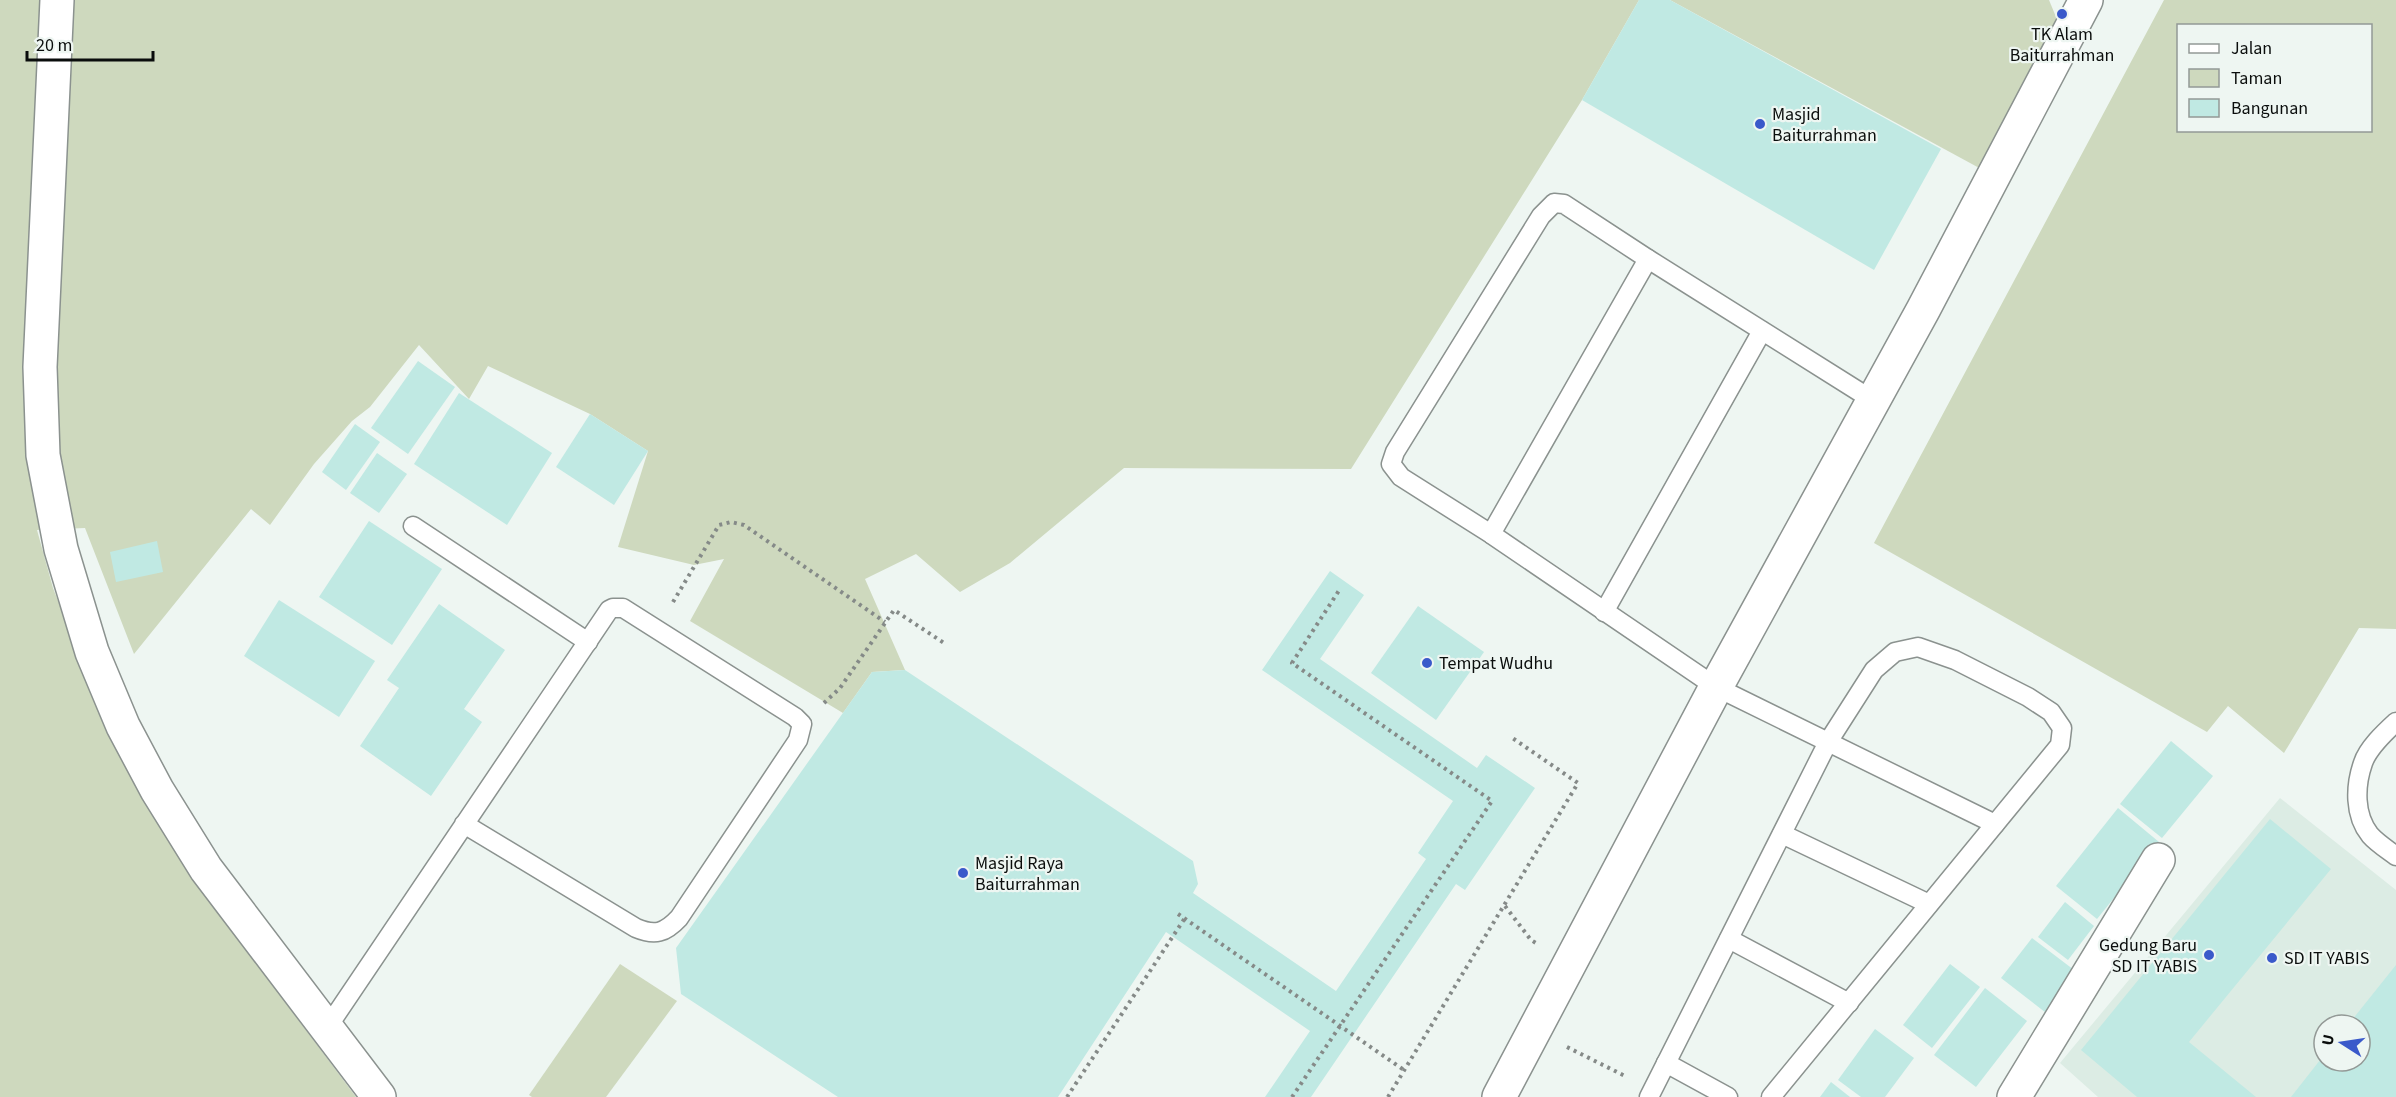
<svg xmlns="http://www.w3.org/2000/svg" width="2396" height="1097" viewBox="0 0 2396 1097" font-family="'Source Sans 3',sans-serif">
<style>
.built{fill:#dcece4;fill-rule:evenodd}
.green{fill:#ced9be;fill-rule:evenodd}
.building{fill:#c0e9e3}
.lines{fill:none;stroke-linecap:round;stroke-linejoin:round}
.lane-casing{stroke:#8b928f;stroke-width:21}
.street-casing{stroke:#8b928f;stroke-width:36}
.path{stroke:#858a88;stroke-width:4;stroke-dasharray:3 4.5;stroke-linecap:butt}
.lane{stroke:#fff;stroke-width:18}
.street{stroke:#fff;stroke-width:33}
.poi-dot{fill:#3a59ca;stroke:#eef6f2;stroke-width:2}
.labels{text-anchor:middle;stroke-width:4.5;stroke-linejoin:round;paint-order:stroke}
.poi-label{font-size:18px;fill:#0a0d0c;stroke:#eef6f2;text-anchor:start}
</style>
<rect width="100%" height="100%" fill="#eef6f2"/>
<path class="built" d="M2280,798L2396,890V1097H2098L2060,1063ZM2324,1025H2360V1061H2324Z"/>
<g class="green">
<polygon points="0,0 1639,0 1582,100 1351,469 1124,468 1010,563 960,592 916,554 865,579 905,670 872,672 843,713 690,621 724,559 694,565 618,547 648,451 590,414 488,366 469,399 419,345 370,407 352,421 314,464 270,525 251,509 134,654 85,528 37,530 53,588 94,694 194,880 356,1097 0,1097"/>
<polygon points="1670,0 2049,0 2061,29 1994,176"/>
<path d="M2164,0H2396V629L2359,628L2284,753L2228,706L2207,732L1874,543ZM2178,26H2370V130H2178Z"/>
<polygon points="620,964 677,1001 606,1097 532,1097 529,1095"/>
</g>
<g class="building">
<polygon points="1639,0 1670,0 1941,149 1874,270 1582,100"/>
<polygon points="418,361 455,387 408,454 371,428"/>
<polygon points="459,393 552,453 507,525 414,464"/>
<polygon points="590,414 648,451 614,505 556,467"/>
<polygon points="355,424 380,442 346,490 322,472"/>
<polygon points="377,453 407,474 379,513 350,493"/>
<polygon points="369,521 442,569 392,645 319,597"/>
<polygon points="157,541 163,572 116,582 110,552"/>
<polygon points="1330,571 1364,595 1320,659 1477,768 1486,755 1535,788 1465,890 1456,884 1311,1097 1265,1097 1310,1031 1166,932 1058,1097 838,1097 681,994 676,948 872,672 905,670 1193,861 1198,884 1193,893 1336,991 1426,859 1418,853 1453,801 1262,670"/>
<polygon points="279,600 375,661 339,717 244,656"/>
<polygon points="439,604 505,650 464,709 482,722 431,796 360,746 399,688 387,680"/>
<polygon points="1418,606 1484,652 1436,720 1371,673"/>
<polygon points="2171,741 2213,776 2162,838 2120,804"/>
<polygon points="2118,808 2159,842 2097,919 2056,886"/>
<polygon points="2270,819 2331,869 2189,1042 2256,1097 2137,1097 2081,1050"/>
<polygon points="2065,902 2094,926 2068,960 2038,937"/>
<polygon points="2032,938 2082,976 2050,1016 2001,978"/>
<polygon points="1950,964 1980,987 1932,1048 1903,1025"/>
<polygon points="2396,965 2396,1097 2291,1097 2324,1055 2324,1061 2360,1061 2360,1025 2348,1025"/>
<polygon points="1985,988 2027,1021 1976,1087 1934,1055"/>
<polygon points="1875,1029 1914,1058 1885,1097 1861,1097 1838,1080"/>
<polygon points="1831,1082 1850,1097 1820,1097"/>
</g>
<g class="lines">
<defs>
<g id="lane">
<polyline points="1874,401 1648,259 1564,204 1554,203 1541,216 1395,452 1391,464 1401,477 1491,534 1716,687 1995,824"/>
<polyline points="413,526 588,642"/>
<polyline points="1491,534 1648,259"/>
<polyline points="1604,612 1762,331"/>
<path d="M2396,722C2384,733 2368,748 2363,763C2355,786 2354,815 2370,835C2377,843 2388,850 2396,856"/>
<polyline points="1782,834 1929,904"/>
<polyline points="1729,939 1849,1003"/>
<path d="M327,1028L609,610L613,608H623L795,717L802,724L798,740L679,918C665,933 655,936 636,928L464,824"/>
<polyline points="1666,1063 1728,1097"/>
<polyline points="1649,1097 1828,742 1874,670 1895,652 1918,647 1955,660 2028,697 2051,712 2062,728 2060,745 1771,1097"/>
</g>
<g id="street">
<polyline points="57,0 40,367 43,455 61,549 92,652 123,726 157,790 206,869 379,1097"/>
<polyline points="1499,1097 1716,687 1923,310 2086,0"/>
<polyline points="2014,1097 2158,860"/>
</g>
</defs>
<use href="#lane" class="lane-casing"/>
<use href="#street" class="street-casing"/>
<g class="path">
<polyline points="673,602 719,525 731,522 744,525 885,622"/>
<polyline points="824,703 840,688 894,610 944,643"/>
<polyline points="1505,906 1531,940 1536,943"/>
<polyline points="1178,914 1404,1070"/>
<polyline points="1567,1047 1625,1076"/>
<polyline points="1067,1097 1185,918"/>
<polyline points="1292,1097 1492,801 1292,663 1340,589"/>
<polyline points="1388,1097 1578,783 1511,737"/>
</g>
<use href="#lane" class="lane"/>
<use href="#street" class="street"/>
</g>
<g class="poi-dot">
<circle cx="2062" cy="14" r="6"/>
<circle cx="1760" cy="124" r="6"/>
<circle cx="1427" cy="663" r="6"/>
<circle cx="963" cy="873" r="6"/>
<circle cx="2209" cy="955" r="6"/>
<circle cx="2272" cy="958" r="6"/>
</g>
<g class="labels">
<g class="poi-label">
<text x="2062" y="40" text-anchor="middle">TK Alam<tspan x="2062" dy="21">Baiturrahman</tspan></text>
<text x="1772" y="120">Masjid<tspan x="1772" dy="21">Baiturrahman</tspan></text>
<text x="1439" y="669">Tempat Wudhu</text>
<text x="975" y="869">Masjid Raya<tspan x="975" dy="21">Baiturrahman</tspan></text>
<text x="2197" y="951" text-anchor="end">Gedung Baru<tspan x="2197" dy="21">SD IT YABIS</tspan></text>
<text x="2284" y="964">SD IT YABIS</text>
</g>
</g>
<rect x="2177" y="24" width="195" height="108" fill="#eef6f2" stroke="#939996" stroke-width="1.5"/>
<rect x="2189" y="44" width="30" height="9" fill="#ffffff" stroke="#939996" stroke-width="1.5"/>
<text x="2231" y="54" font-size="18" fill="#0a0d0c">Jalan</text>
<rect x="2189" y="69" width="30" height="18" fill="#ced9be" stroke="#939996" stroke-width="1.5"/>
<text x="2231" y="84" font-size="18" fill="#0a0d0c">Taman</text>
<rect x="2189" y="99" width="30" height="18" fill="#c0e9e3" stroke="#939996" stroke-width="1.5"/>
<text x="2231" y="114" font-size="18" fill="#0a0d0c">Bangunan</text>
<g transform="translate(2342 1043) rotate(282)"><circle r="28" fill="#eef6f2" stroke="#939996" stroke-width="1.5"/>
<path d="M0-4.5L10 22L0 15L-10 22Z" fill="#3a59ca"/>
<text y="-9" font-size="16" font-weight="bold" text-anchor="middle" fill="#0a0d0c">U</text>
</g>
<path d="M27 51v9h126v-9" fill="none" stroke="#0a0d0c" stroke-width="3"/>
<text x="36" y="51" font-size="18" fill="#0a0d0c" stroke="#eef6f2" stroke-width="4.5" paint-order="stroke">20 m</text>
</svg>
